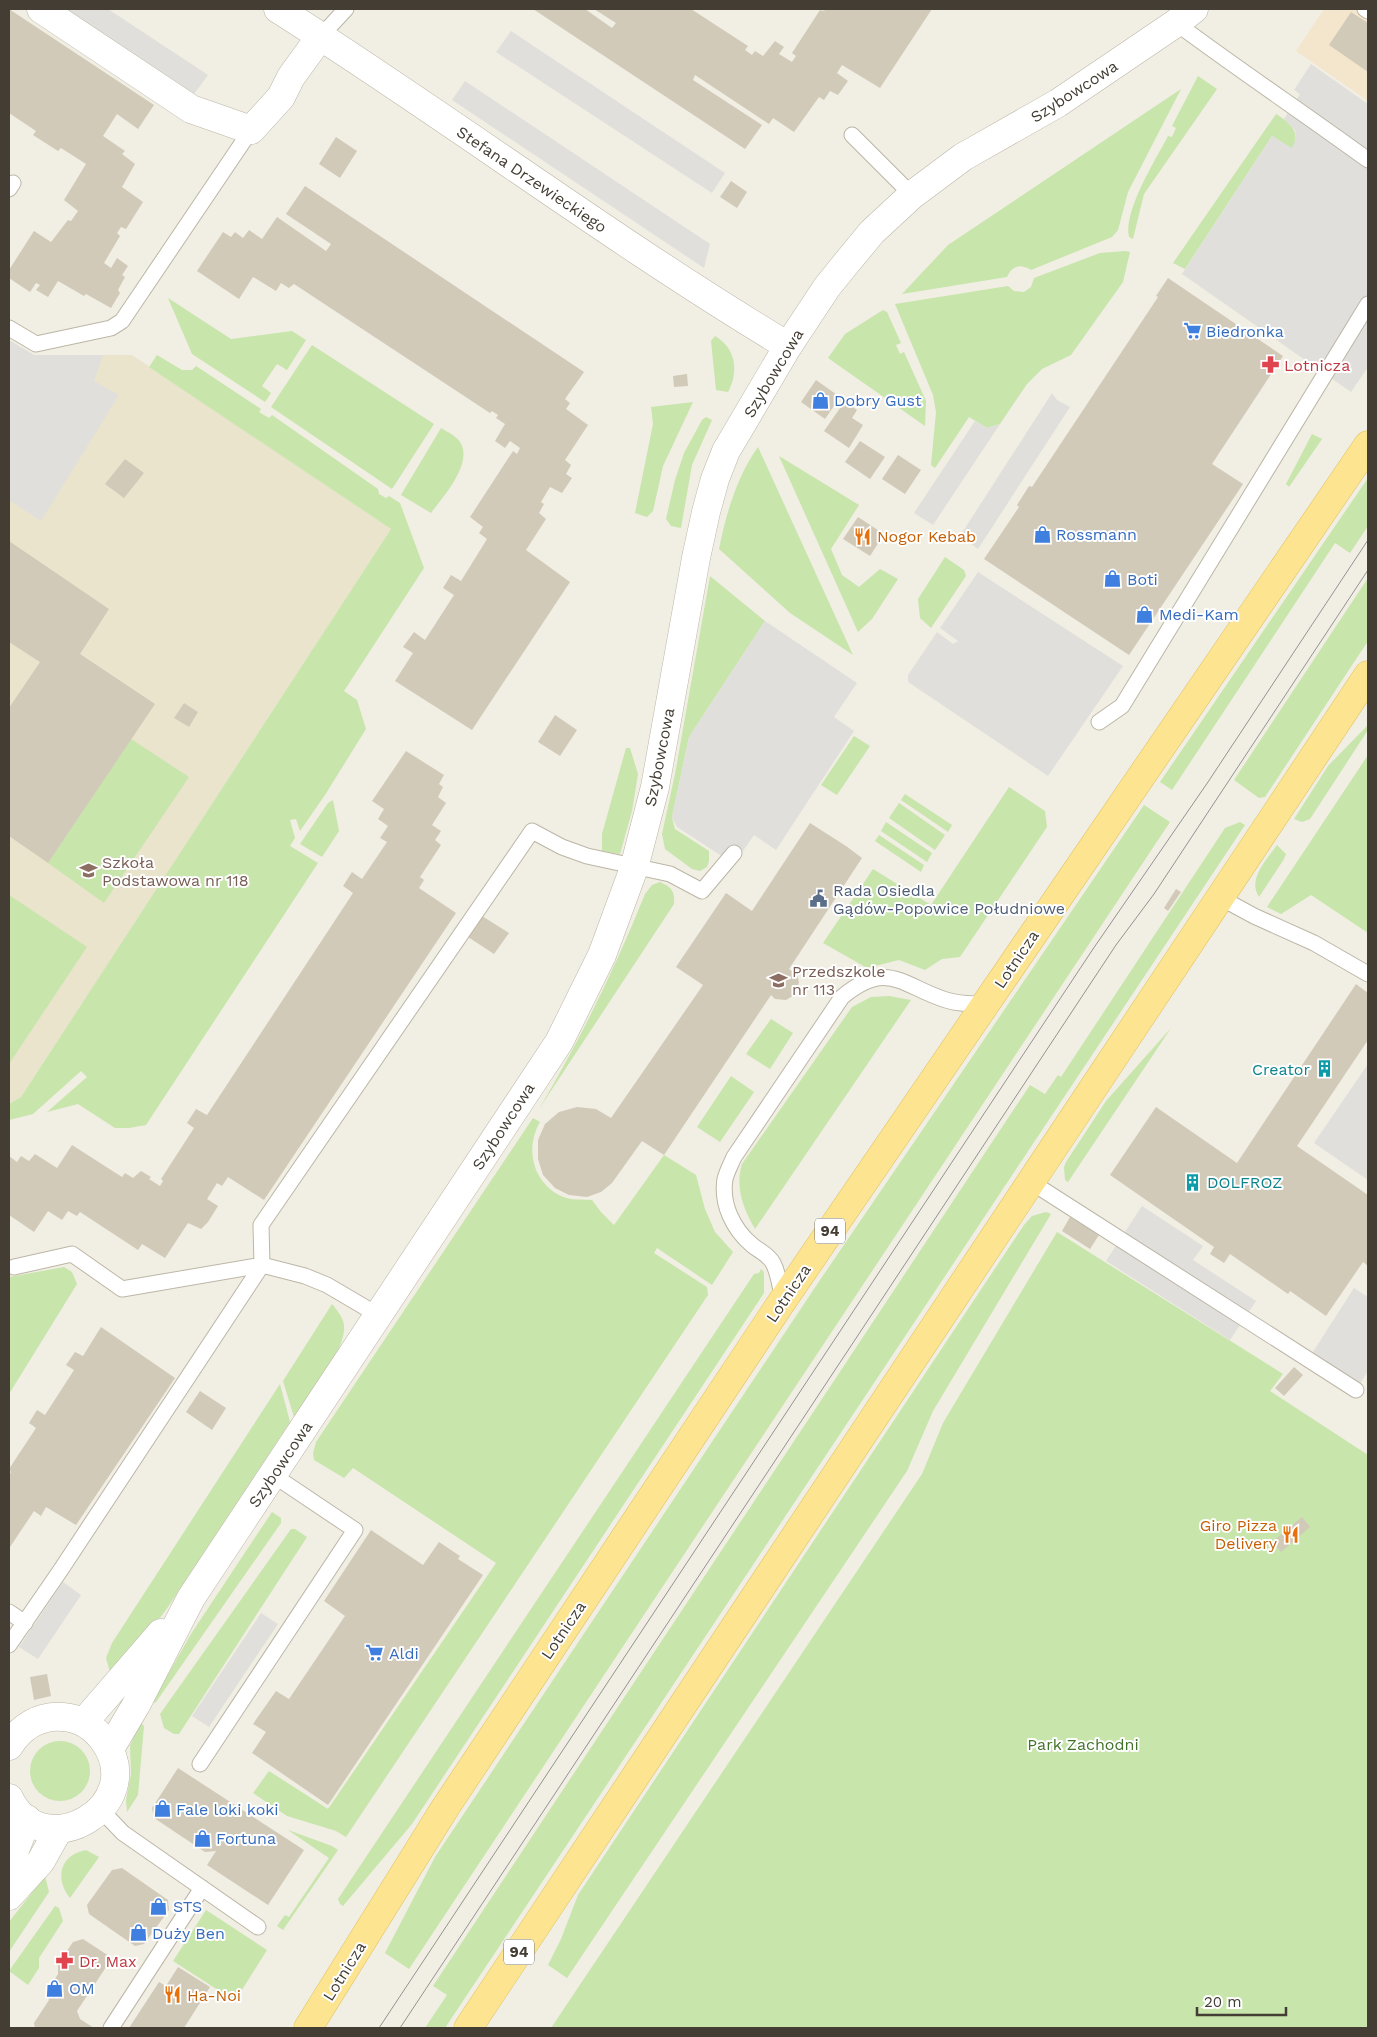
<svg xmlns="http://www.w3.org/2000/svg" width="1377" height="2037" viewBox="0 0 1377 2037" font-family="'Work Sans',sans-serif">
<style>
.commercial{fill:#f3e6cd}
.education{fill:#eae4cd}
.green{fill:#c8e5ac}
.parking{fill:#e1dfdb}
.building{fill:#d2cab9}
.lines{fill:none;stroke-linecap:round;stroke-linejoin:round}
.service-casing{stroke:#bcb6a6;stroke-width:17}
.minor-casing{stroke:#bcb6a6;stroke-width:29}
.primary-casing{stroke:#e0c162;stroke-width:29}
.service{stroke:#fff;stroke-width:15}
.minor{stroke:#fff;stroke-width:28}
.primary{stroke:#fce491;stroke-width:28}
.tram{stroke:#939393;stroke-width:1}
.labels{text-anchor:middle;stroke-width:4;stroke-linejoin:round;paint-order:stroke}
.shield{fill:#fff;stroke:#7b7770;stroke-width:1}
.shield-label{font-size:15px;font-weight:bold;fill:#433d33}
.street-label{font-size:16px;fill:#433d33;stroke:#fff}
.shop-label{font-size:16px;fill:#366cbe;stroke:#fff;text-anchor:start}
.health-label{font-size:16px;fill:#be3a42;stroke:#fff;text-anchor:start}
.food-label{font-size:16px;fill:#c56008;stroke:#fff;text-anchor:start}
.education-label{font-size:16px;fill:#785e54;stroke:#fff;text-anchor:start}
.service-label{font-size:16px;fill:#4e5e75;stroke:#fff;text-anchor:start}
.culture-label{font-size:16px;fill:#0d838f;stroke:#fff;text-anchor:end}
.park-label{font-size:16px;fill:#407229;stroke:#fff}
</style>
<rect width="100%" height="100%" fill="#f1eee3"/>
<polygon class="commercial" points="1324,9 1368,9 1368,101 1296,51"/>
<polygon class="education" points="9,340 34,355 132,355 391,529 21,1097 9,1104"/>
<g class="green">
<path d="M1198,76L1217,89L1144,194L1133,239L1129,237C1123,211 1156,159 1168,136L1172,137L1176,128L1172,126Z"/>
<path d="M1181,89L1128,192L1118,230L1112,237L1031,270C1020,263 1012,266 1007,277L902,294L948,245Z"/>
<path d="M1276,114C1289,122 1302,132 1292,149L1272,136L1185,269L1173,263Z"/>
<polygon points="1125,251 1130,252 1123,282 1071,355 1042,369 1027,384 1000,424 987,428 969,417 935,468 931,465 936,412 933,395 895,304 1008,286 1014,291 1024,292 1031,287 1034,278 1100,253"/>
<polygon points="168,298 231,339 292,331 306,340 287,370 277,364 262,386 271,393 265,402 192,354"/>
<polygon points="883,310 887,312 901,343 896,345 900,354 904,352 926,401 925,426 828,358 845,334"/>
<path d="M715,336C736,348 739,372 728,392L716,390L711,341Z"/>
<polygon points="312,345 434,424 392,489 271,407"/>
<polygon points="157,355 182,370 192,370 196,366 261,409 259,412 269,418 272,415 378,489 379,494 386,498 389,496 400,503 424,568 344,691 357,700 366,729 325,795 300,831 296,819 290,820 295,838 290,846 318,863 146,1125 129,1128 115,1128 78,1104 47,1112 87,1077 81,1071 33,1114 9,1120 9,1104 21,1097 391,529 149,367"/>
<polygon points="693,402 663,466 653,511 647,517 635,513 653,424 651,407"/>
<polygon points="706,417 712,420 692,465 681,528 671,526 666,519 675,480 684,453 702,420"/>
<path d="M441,428C449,433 459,437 462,446C470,467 443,497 431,513L401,495Z"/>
<polygon points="1312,434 1322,439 1289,487 1286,484"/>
<path d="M758,447L853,655L790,613L719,549C726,514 737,476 758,447Z"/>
<polygon points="779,456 859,505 831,549 842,575 859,587 880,569 898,579 872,619 858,632"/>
<polygon points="1368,478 1368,526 1350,553 1335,543 1172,790 1160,782"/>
<polygon points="945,557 964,570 966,576 931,628 920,618 918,599"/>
<polygon points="710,576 765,621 689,737 672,817 675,829 709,851 709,861 707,867 700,871 692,869 665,849 662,834 675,774"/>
<polygon points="1368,578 1368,641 1265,797 1259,798 1234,780"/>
<polygon points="1368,725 1368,730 1310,819 1302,822 1294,819 1328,766"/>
<polygon points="854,736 870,746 837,795 821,785"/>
<polygon points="131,739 189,777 104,903 48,863"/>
<polygon points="626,748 630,748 638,774 632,811 620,854 602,851 602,834"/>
<polygon points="1368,755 1368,933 1311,895 1281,914 1267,907"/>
<polygon points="1009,787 1045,811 1047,827 960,957 942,959 925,970 899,960 867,968 823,943 873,869 931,905"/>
<polygon points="905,794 952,825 948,832 901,800"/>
<polygon points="333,800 339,831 322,857 300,844 328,803"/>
<polygon points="899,803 945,835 935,850 889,818"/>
<polygon points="1144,805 1170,822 409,1969 385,1953 435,1857 818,1283"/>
<polygon points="886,822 932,853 927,862 881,831"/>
<polygon points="1240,822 1245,825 445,2028 425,2028 447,1995 433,1986 1030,1085 1045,1094 1058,1075 1061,1077 1225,828"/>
<polygon points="879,835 924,865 921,872 875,841"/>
<path d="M1277,845L1286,854L1284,859L1259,897C1247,879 1267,859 1277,845Z"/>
<path d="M660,882C672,887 675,892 674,904L539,1109C580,1040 615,969 645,894L652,885Z"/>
<polygon points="9,895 87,947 9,1064"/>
<path d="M889,996L911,1000L755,1229C743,1208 735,1187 742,1164L852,1007L871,997Z"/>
<polygon points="771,1019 793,1033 770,1069 746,1054"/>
<polygon points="1171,1028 1068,1182 1065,1180 1064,1167 1066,1162 1106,1101"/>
<polygon points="731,1076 754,1092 720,1142 697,1127"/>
<path d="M533,1118L540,1122C525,1148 532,1182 561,1196C571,1201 581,1199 592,1200L601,1212L614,1225L664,1155L696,1175L705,1209L715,1232L733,1252L712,1285L657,1248L654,1253L707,1287L708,1295L346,1837L336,1831L287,1816L253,1793L269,1771L328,1809L496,1563L353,1468L344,1478L314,1460L313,1453L316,1442Z"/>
<polygon points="1046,1212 1051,1214 933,1411 907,1471 567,1978 548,1965 561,1939 578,1895 1024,1225 1032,1216"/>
<polygon points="1057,1232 1283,1374 1270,1391 1368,1455 1368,2028 551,2028 922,1474 943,1423"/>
<polygon points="64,1267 72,1272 77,1284 9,1394 9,1277"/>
<polygon points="761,1269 764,1272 764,1293 412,1824 343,1906 340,1904 338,1899 754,1274 759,1273"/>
<path d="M332,1304C337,1310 343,1317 344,1325C347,1350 308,1396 294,1417L283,1381Z"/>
<polygon points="280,1384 290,1422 168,1607 135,1651 110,1672 106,1658 112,1643"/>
<polygon points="272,1512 281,1518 281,1523 156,1702 151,1704 191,1634"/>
<polygon points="291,1529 295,1529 307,1537 179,1734 174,1734 164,1728 160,1714"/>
<polygon points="140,1722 144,1726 138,1795 127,1812 126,1800 131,1774 130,1746"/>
<circle cx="60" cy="1771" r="30"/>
<polygon points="288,1830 332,1846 338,1850 283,1930 277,1926 285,1915 289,1917 329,1858"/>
<path d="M86,1850L99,1857L70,1898C54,1878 60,1855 86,1850Z"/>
<polygon points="45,1876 49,1892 9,1952 9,1922"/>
<polygon points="55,1906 59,1908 63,1921 39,1958 39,1968 28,1985 9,1971"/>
<polygon points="206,1910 267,1950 235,2001 173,1961"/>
</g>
<g class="parking">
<polygon points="65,9 108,9 208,75 194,94"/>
<polygon points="511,31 725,173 712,193 496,52"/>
<polygon points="1311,64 1368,104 1368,367 1351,392 1182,274 1272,136 1292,148 1296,139 1295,130 1284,119 1300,94 1294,90"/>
<polygon points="465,81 710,244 704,268 452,100"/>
<polygon points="9,340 34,355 103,355 94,381 119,395 41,521 9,500"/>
<polygon points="1052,393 1057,400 1070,407 978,549 960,536"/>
<polygon points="975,421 987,428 1000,424 933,525 914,513"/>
<polygon points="978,572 1123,666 1048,776 908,682 908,675 937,632 953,644 958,641 940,628"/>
<polygon points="765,621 857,683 834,717 854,731 776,850 754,835 734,864 677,827 672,817 689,737"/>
<polygon points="1368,1064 1368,1180 1314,1143"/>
<polygon points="1142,1206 1203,1246 1193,1260 1256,1301 1230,1340 1106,1261"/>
<polygon points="1354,1288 1368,1297 1368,1371 1356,1390 1309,1358"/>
<polygon points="63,1582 81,1595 38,1659 19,1647"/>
<polygon points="261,1613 278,1624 209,1727 192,1716"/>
</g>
<g class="building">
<polygon points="9,9 154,105 138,129 117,114 103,136 125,151 122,154 135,164 122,187 143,202 126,229 121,227 117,233 120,236 104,263 111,268 117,258 128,266 122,275 125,277 118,290 120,293 111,308 86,294 84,296 58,281 48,297 36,290 40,285 36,283 30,292 9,278 9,270 34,231 51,242 68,220 71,221 78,211 64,200 86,164 61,148 58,151 33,135 36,131 9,113"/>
<polygon points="533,9 585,9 612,28 616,23 594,9 691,9 748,46 745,50 752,55 755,51 763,56 775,41 784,47 779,54 792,62 796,56 792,53 820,10 826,12 821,9 932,9 880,88 842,65 837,73 848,81 838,95 830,91 824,100 819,97 794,132 773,118 769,124 695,75 693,80 762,125 745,149"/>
<polygon points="1351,12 1368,23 1368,72 1329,45"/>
<polygon points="336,137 357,151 340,178 319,164"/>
<polygon points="731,181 747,192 737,208 720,197"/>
<polygon points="305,186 584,372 565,399 570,403 566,409 588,425 565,460 571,465 566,474 572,478 562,493 550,487 541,502 544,504 539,513 546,519 526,550 570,582 472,730 395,681 413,653 403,647 414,632 425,640 454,595 443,588 451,575 461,581 487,539 479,533 483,527 470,517 513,451 517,454 520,448 510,441 505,448 495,441 505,424 496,418 498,415 492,411 490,413 294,284 289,288 281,283 276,291 253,277 239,299 197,271 223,232 231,237 235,232 243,238 249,230 262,239 277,217 326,251 331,244 286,214"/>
<polygon points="1168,278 1283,356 1212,464 1243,484 1129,655 984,559 1019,507 1017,505 1029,486 1032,487 1158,297 1156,296"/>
<polygon points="687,374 688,386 674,387 673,376"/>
<polygon points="816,380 840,397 825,419 801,402"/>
<polygon points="845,401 857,410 852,418 863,425 849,448 824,431"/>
<polygon points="860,441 885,457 870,479 845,462"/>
<polygon points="898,455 921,470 905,494 882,479"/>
<polygon points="125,459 144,473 124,498 105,484"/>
<polygon points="858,517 884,534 870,556 843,539"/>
<polygon points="9,541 109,609 80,654 155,704 48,863 9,836 9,708 40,662 9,642"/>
<polygon points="184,703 198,712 189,727 174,718"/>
<polygon points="555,715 577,730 560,756 538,742"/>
<polygon points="406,751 444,775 439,784 443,787 438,797 446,803 432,825 441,831 435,840 441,845 420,877 424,880 419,888 456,913 264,1200 228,1177 222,1186 217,1183 207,1199 218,1206 208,1222 201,1229 188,1223 165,1258 142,1244 138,1250 80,1212 77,1216 68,1211 62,1220 48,1211 34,1232 9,1215 9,1156 17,1162 21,1156 29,1161 35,1154 57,1168 72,1145 122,1177 125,1173 133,1178 141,1171 151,1177 149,1179 160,1186 163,1181 161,1179 194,1128 187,1123 196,1109 207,1115 353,893 343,886 352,872 362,879 387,842 380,838 388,826 378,819 384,809 372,801"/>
<polygon points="810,823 846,846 862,858 789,969 797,975 799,982 796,994 786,1000 775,999 771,995 664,1155 642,1141 612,1183 601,1192 587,1197 569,1195 555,1188 543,1175 538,1159 538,1140 545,1124 559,1112 577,1107 596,1109 611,1118 703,985 676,967 726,893 752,911"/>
<polygon points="1176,889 1181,892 1168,911 1164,908"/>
<polygon points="482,916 509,933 494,954 468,937"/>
<polygon points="1356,984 1368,993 1368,1040 1297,1146 1368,1195 1368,1266 1363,1262 1326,1316 1290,1291 1288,1294 1230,1254 1224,1263 1210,1254 1214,1247 1110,1175 1156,1107 1237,1163"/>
<polygon points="1070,1217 1099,1235 1090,1249 1062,1231"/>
<polygon points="101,1327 175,1378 76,1525 46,1507 41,1516 34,1511 10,1547 9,1546 9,1476 11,1472 9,1469 36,1428 29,1423 37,1410 45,1415 74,1370 66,1365 75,1352 83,1356"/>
<polygon points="1294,1367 1303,1375 1284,1396 1275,1388"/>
<polygon points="200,1391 226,1408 212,1430 186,1412"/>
<polygon points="1302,1517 1310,1527 1281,1552 1272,1542"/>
<polygon points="371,1530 423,1565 439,1542 460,1556 458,1559 483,1575 328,1805 252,1753 266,1732 253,1724 276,1691 289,1699 345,1616 324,1601"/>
<polygon points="47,1674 51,1696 34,1700 30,1677"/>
<polygon points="178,1768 304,1850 268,1905 207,1865 216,1851 205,1852 154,1818 152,1808"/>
<polygon points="122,1868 168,1900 169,1910 144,1944 135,1946 89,1914 87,1905 112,1870"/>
<polygon points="83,1939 112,1958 77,2011 80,2019 94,2028 35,2028 34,2023 49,2000 47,1992 58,1974 58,1964 73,1942"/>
<polygon points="178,1967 210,1987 184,2028 129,2028 159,1982 166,1986"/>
</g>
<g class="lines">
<defs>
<g id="service">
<polyline points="1365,9 1368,11"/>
<path d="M1176,23C1239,70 1305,114 1368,160"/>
<polyline points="320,37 346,9"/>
<polyline points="852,135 912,195"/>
<polyline points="9,189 13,183"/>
<polyline points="9,328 36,344 111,328 122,321 251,130"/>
<polyline points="1099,722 1122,706 1368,304"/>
<polyline points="1219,897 1254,916 1314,943 1368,974"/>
<polyline points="1031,1182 1356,1390"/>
<polyline points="14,1267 72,1254 122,1289 262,1265 261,1225 532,831 562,847 587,856 670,874 702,891 734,853"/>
<path d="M783,1300C780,1288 779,1274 773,1263C768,1254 759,1251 752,1245C733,1229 721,1204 725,1179C727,1171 731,1164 734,1157L842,997C888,959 902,986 946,1000C958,1004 972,1004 985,1004"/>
<polyline points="9,1612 25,1623"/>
<polyline points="9,1645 60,1571 262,1265 305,1276 327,1285 378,1315"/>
<polyline points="200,1764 355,1530 273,1475"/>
<polyline points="101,1810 123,1833 258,1927"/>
<polyline points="111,2028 202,1888"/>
</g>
<g id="minor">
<polyline points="41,9 191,109 251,130 281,97 291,77 320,37"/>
<path d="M278,9C450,118 613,241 788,346"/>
<polyline points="84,1722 161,1633"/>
<path d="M9,1746C21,1727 39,1715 63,1717C79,1718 94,1727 104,1741C150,1806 42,1868 9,1798"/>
<polyline points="110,1749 136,1705 191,1598 559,1042 602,955 634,868 655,787 696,558 706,512 715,479 726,451 788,346 827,287 844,266 872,232 912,195 963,157 1058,103 1176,23 1194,9"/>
<polyline points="9,1862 17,1845 27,1819"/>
<polyline points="9,1896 41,1861 59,1829"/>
</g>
<g id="primary">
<polyline points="308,2028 445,1808 783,1300 1368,445"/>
<polyline points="468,2028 1368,675"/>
</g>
</defs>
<use href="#service" class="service-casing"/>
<use href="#minor" class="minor-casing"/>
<use href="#primary" class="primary-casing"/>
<use href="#service" class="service"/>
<use href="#minor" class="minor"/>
<use href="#primary" class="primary"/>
<g class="tram">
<polyline points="379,2028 1093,949 1208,782 1368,540"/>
<polyline points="400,2028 1116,945 1154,894 1368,570"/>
</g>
</g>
<defs>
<symbol id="supermarket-bare" viewBox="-9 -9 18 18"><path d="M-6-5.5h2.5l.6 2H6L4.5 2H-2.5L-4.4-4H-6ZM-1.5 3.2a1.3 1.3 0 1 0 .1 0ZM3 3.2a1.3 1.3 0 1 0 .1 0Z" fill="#3f7fe0" stroke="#fff" stroke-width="2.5" paint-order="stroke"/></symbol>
<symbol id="pharmacy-bare" viewBox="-9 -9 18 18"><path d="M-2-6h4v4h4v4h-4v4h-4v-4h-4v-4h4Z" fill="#e0444e" stroke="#fff" stroke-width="2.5" paint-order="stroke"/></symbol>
<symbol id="shop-bare" viewBox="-9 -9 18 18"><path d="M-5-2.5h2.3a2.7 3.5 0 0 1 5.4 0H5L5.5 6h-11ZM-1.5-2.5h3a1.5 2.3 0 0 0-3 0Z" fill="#3f7fe0" stroke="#fff" stroke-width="2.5" paint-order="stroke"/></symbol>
<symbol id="restaurant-bare" viewBox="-9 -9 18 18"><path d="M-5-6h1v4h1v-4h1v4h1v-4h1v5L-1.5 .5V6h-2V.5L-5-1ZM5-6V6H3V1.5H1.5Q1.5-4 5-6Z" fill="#e8710a" stroke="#fff" stroke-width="2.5" paint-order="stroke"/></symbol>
<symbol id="school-bare" viewBox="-9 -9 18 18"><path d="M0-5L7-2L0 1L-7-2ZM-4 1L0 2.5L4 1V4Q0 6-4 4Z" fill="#8d6e63" stroke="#fff" stroke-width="2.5" paint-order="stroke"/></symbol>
<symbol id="civic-bare" viewBox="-9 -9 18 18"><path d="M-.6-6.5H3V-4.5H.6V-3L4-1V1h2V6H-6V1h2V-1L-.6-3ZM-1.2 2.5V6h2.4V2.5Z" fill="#5c6f8a" stroke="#fff" stroke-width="2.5" paint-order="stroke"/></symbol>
<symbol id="building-bare" viewBox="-9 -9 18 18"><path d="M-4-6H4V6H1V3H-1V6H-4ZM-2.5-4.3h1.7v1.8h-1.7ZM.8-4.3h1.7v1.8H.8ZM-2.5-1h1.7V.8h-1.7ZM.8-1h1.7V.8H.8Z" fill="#0f9aa8" stroke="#fff" stroke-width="2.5" paint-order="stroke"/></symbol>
</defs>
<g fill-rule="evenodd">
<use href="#supermarket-bare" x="1180" y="318" width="25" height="25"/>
<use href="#pharmacy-bare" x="1258" y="352" width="25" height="25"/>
<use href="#shop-bare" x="808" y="388" width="25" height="25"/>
<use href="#shop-bare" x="1030" y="522" width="25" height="25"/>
<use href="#restaurant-bare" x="850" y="524" width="25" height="25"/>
<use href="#shop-bare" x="1100" y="566" width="25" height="25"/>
<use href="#shop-bare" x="1132" y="602" width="25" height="25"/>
<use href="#school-bare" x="76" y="858" width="25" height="25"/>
<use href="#civic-bare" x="806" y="886" width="25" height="25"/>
<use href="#school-bare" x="766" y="968" width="25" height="25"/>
<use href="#building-bare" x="1312" y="1056" width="25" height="25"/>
<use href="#building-bare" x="1180" y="1170" width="25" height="25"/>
<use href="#restaurant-bare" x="1278" y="1522" width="25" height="25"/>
<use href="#supermarket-bare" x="362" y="1640" width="25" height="25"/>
<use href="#shop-bare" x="150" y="1796" width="25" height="25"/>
<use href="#shop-bare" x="190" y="1826" width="25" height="25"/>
<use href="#shop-bare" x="146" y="1894" width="25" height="25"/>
<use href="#shop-bare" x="126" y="1920" width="25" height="25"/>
<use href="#pharmacy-bare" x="52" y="1948" width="25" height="25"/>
<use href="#shop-bare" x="42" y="1976" width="25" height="25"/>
<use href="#restaurant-bare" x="160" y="1982" width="25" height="25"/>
</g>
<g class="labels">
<g class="shield">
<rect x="815" y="1218.5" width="30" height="25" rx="4"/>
<rect x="504" y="1939.5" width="30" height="25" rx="4"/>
</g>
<g class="shield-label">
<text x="830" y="1236">94</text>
<text x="519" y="1957">94</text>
</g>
<g class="street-label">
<text transform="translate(1074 91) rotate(-33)" y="6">Szybowcowa</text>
<text transform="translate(532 179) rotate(34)" y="6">Stefana Drzewieckiego</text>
<text transform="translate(773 373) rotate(-59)" y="6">Szybowcowa</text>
<text transform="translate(659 757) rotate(-79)" y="6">Szybowcowa</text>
<text transform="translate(1016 959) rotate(-56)" y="6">Lotnicza</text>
<text transform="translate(503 1126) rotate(-57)" y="6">Szybowcowa</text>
<text transform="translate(788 1293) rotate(-56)" y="6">Lotnicza</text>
<text transform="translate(280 1464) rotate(-56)" y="6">Szybowcowa</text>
<text transform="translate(563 1630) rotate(-56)" y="6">Lotnicza</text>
<text transform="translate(344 1971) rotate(-58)" y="6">Lotnicza</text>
</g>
<g class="shop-label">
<text x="1206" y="337">Biedronka</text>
<text x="834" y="406">Dobry Gust</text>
<text x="1056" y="540">Rossmann</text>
<text x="1127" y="585">Boti</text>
<text x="1159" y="620">Medi-Kam</text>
<text x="389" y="1659">Aldi</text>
<text x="176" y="1815">Fale loki koki</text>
<text x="216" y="1844">Fortuna</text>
<text x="173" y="1912">STS</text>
<text x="152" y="1939">Duży Ben</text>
<text x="69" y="1994">OM</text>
</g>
<g class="health-label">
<text x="1284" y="371">Lotnicza</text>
<text x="79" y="1967">Dr. Max</text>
</g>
<g class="food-label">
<text x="877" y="542">Nogor Kebab</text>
<text x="1277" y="1531" text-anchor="end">Giro Pizza<tspan x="1277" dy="18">Delivery</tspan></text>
<text x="187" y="2001">Ha-Noi</text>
</g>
<g class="education-label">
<text x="102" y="868">Szkoła<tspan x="102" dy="18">Podstawowa nr 118</tspan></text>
<text x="792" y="977">Przedszkole<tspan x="792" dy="18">nr 113</tspan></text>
</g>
<g class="service-label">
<text x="833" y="896">Rada Osiedla<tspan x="833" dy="18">Gądów-Popowice Południowe</tspan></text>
</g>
<g class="culture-label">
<text x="1310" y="1075">Creator</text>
<text x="1207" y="1188" text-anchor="start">DOLFROZ</text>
</g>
<g class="park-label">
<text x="1083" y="1750">Park Zachodni</text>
</g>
</g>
<rect width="1377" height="2037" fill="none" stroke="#433d33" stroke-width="20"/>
<path d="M1197 2007v8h89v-8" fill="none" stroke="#433d33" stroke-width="2.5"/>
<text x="1204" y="2007" font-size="15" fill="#433d33" stroke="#ffffff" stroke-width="4" paint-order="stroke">20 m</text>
</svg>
